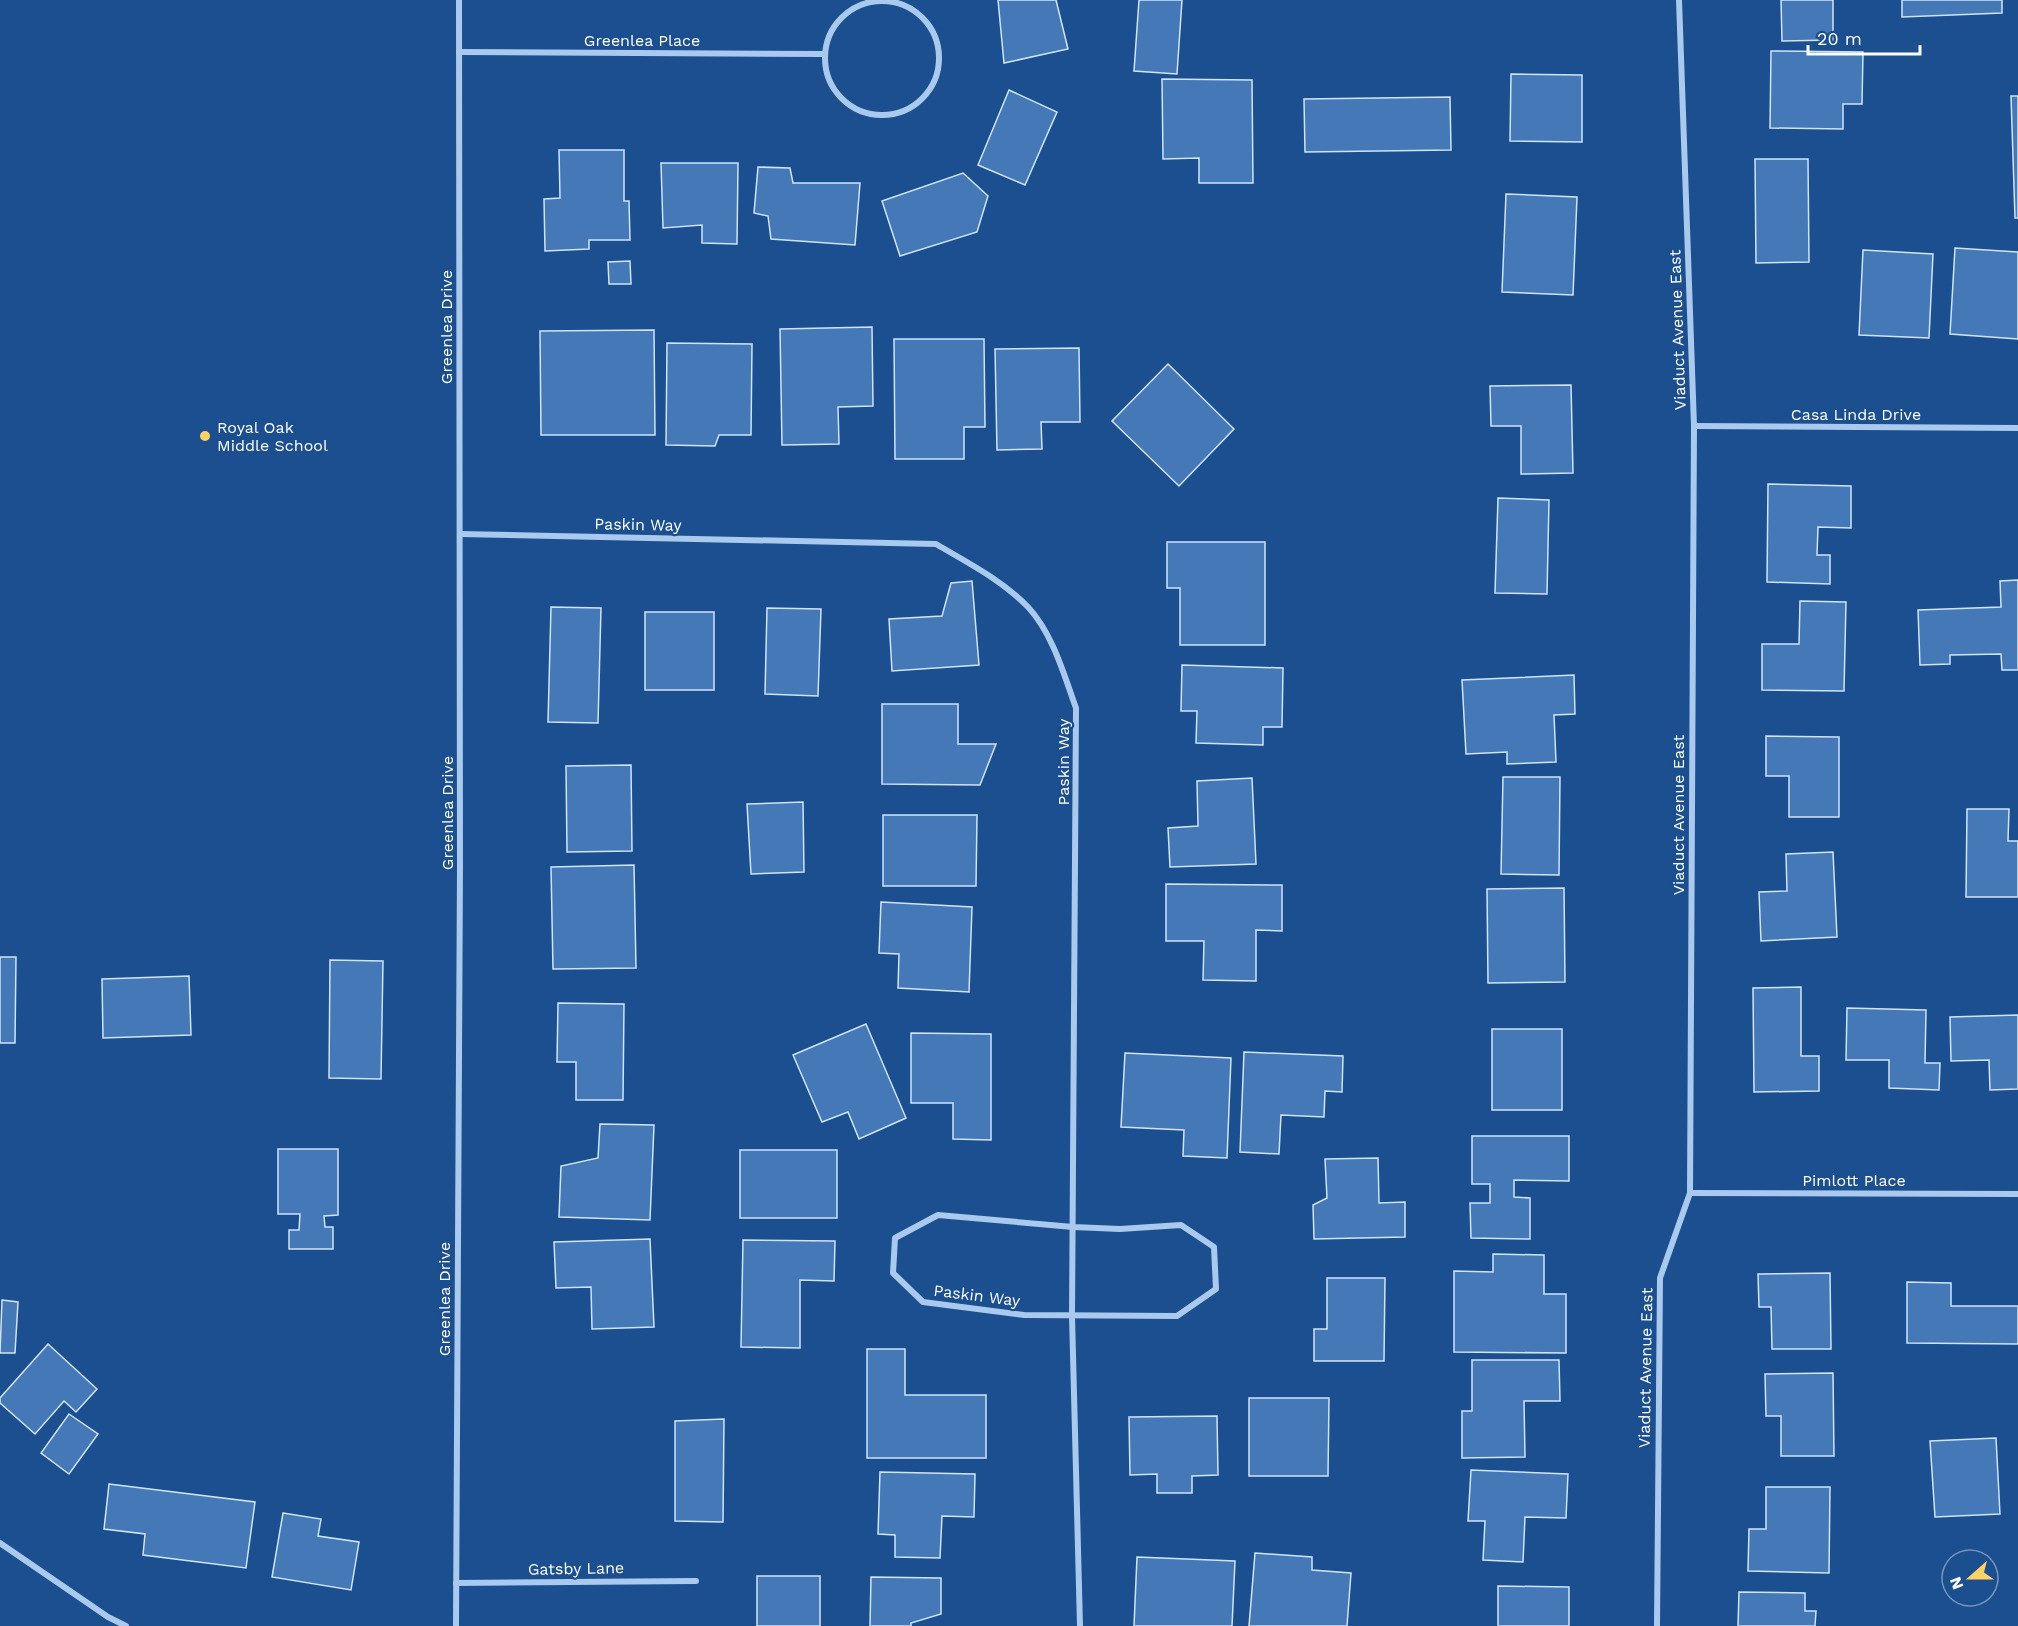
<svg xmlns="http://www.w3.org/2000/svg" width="2018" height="1626" viewBox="0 0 2018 1626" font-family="'Work Sans',sans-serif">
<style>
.building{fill:#4478b7;stroke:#cfe3fa;stroke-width:1.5}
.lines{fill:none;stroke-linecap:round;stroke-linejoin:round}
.street{stroke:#a9c9ee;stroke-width:6}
.poi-dot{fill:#ffd166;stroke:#1b4f8f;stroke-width:2}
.labels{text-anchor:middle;stroke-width:4.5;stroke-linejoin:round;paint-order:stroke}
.street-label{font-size:16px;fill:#fff;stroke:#1b4f8f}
.poi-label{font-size:16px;fill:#fff;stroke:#1b4f8f;text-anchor:start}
</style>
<rect width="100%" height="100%" fill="#1b4f8f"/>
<g class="building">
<polygon points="998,0 1056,0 1068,49 1004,63"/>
<polygon points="1139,0 1182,0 1177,74 1134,71"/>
<polygon points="1781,0 1833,0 1833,40 1782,41"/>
<polygon points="1902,0 2002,0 2002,13 1902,17"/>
<polygon points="1771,51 1863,52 1862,104 1843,104 1843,129 1770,128"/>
<polygon points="1511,74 1582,75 1582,142 1510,141"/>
<polygon points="1162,79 1252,80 1253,183 1199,183 1199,158 1163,159"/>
<polygon points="1009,90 1057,112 1025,185 978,165"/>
<polygon points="2011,96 2018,96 2018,218 2015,218"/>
<polygon points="1450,97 1451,150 1305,152 1304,99"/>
<polygon points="559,150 624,150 624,201 629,201 630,240 589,240 589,249 545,251 544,199 560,198"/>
<polygon points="1755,159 1808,159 1809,262 1756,263"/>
<polygon points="661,163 738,163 737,244 702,243 702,225 663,228"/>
<polygon points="758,167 790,168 793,183 860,183 855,245 771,239 768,216 754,213"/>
<polygon points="963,173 988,196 977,232 900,256 882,201"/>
<polygon points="1506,194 1577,197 1573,295 1502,292"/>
<polygon points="1955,248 2018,252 2018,339 1950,334"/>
<polygon points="1863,250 1933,254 1929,338 1859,335"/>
<polygon points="630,261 631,284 609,284 608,262"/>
<polygon points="872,327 873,406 838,407 839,444 782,445 780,329"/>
<polygon points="654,330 655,435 541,435 540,331"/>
<polygon points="894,339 984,339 985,427 964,427 964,459 895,459"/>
<polygon points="667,343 752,344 751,435 719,435 715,446 666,445"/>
<polygon points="1079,348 1080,422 1041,422 1042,449 997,450 995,349"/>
<polygon points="1168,364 1234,429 1179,486 1112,421"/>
<polygon points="1571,385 1573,473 1521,474 1521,426 1491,426 1490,386"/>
<polygon points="1768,484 1851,486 1851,528 1818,527 1817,555 1830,555 1830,584 1767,582"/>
<polygon points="1498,498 1549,500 1547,594 1495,593"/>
<polygon points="1167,542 1265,542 1265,645 1180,645 1180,588 1167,588"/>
<polygon points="2018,580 2018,670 2002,670 2001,654 1950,655 1950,664 1920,665 1918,610 2001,607 2000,581"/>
<polygon points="972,581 979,665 892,671 889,619 942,616 951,583"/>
<polygon points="1800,601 1846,602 1844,691 1762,690 1762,644 1799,644"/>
<polygon points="551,607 601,608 598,723 548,722"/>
<polygon points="767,608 821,609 818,696 765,694"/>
<rect x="645" y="612" width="69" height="78"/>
<polygon points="1182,665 1283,668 1282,727 1263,727 1263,745 1196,743 1197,711 1181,711"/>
<polygon points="1574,675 1575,714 1554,715 1556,762 1507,764 1507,752 1466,754 1462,680"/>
<polygon points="882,704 958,704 958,744 996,744 980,785 882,784"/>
<polygon points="1766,736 1839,737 1839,817 1789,817 1789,776 1766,776"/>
<polygon points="631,765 632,851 567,852 566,766"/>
<polygon points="1503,777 1560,777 1559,875 1501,874"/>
<polygon points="1252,778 1256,864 1170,867 1168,828 1198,826 1197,781"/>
<polygon points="803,802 804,872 751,874 747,804"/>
<polygon points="1967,809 2009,809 2008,841 2018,841 2018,897 1966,897"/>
<polygon points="883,815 977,815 976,886 883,886"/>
<polygon points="1833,852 1837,937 1761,941 1759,892 1787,891 1786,854"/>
<polygon points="634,865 636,968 553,969 551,867"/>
<polygon points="1166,884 1282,885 1282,931 1256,930 1256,981 1203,980 1204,941 1166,941"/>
<polygon points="1564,888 1565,982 1488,983 1487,889"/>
<polygon points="881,902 972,907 969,992 898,988 899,954 879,953"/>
<polygon points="0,957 16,957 15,1043 0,1043"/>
<polygon points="330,960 383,961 381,1079 329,1078"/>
<polygon points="189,976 191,1035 103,1038 102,979"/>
<polygon points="1801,987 1801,1056 1819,1056 1819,1091 1754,1092 1753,988"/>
<polygon points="558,1003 624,1004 623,1100 576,1100 576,1062 557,1062"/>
<polygon points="1847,1008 1926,1010 1925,1063 1940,1063 1939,1090 1889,1088 1889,1060 1846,1060"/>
<polygon points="2018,1015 2018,1089 1990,1090 1989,1060 1951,1061 1950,1017"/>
<polygon points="866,1024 906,1118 859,1139 848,1112 822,1122 793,1055"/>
<rect x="1492" y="1029" width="70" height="81"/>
<polygon points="911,1033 991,1034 991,1140 953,1139 953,1103 911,1103"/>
<polygon points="1244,1052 1343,1056 1342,1092 1325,1091 1324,1117 1281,1115 1279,1154 1240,1152"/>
<polygon points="1125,1053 1231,1058 1227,1158 1183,1156 1184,1130 1121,1127"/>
<polygon points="600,1124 654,1125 650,1220 559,1217 561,1166 598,1158"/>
<polygon points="1472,1136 1569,1136 1569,1181 1514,1180 1514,1197 1530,1198 1530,1239 1471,1238 1470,1203 1490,1203 1490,1184 1472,1184"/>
<polygon points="278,1149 338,1149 338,1215 324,1216 325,1227 333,1227 333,1249 289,1249 289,1230 299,1230 300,1214 278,1214"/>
<rect x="740" y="1150" width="97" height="68"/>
<polygon points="1378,1158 1379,1203 1405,1202 1405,1237 1314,1239 1313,1205 1327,1198 1325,1159"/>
<polygon points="650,1239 654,1327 592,1329 591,1287 556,1288 554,1242"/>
<polygon points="743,1240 835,1241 834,1281 800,1280 800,1348 741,1347"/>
<polygon points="1493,1254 1544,1255 1544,1294 1566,1294 1566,1353 1454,1352 1454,1271 1493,1272"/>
<polygon points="1830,1273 1831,1349 1772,1349 1771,1307 1759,1307 1758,1274"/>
<polygon points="1327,1278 1385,1278 1384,1361 1314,1361 1314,1329 1327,1329"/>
<polygon points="1907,1282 1951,1283 1951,1306 2018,1306 2018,1344 1907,1343"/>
<polygon points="2,1300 18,1302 15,1353 0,1353"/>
<polygon points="48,1344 97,1389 76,1412 64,1401 35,1434 0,1403 0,1398"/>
<polygon points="867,1349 905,1349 905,1395 986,1395 986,1458 867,1458"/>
<polygon points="1472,1360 1559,1360 1560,1401 1524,1401 1525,1457 1462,1458 1462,1411 1472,1411"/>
<polygon points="1833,1373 1834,1456 1781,1456 1781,1416 1766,1416 1765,1374"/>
<polygon points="1249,1398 1329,1398 1328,1476 1249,1476"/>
<polygon points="69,1414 98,1434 69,1474 41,1453"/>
<polygon points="1217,1416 1218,1475 1192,1476 1192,1493 1157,1493 1157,1474 1130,1475 1129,1417"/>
<polygon points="724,1419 723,1522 675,1521 675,1421"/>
<polygon points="1996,1438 2000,1514 1935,1517 1930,1441"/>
<polygon points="1471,1470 1568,1474 1566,1518 1525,1517 1523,1562 1483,1560 1485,1521 1468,1521"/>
<polygon points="880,1472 975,1474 974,1517 942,1516 940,1558 895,1557 895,1535 878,1534"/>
<polygon points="109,1484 255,1502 246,1568 143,1555 145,1534 104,1529"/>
<polygon points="1766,1487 1830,1487 1829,1573 1748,1571 1749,1529 1766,1529"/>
<polygon points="283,1513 321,1519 318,1536 359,1542 351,1590 272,1577"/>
<polygon points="1255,1553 1312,1557 1312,1570 1351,1573 1347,1626 1249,1626"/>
<polygon points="1137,1557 1235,1561 1232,1626 1134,1626"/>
<rect x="757" y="1576" width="63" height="50"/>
<polygon points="871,1577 941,1578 941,1614 911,1623 911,1626 870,1626"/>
<polygon points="1498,1586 1569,1587 1569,1626 1498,1626"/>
<polygon points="1739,1592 1805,1593 1805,1611 1816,1611 1815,1626 1738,1626"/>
</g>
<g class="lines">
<g class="street">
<circle cx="882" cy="58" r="57"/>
<polyline points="459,52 824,54"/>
<polyline points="1694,426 2018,428"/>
<path d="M460,534L936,544C968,563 1002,580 1028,607C1053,634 1064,675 1076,708L1072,1316L1080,1626"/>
<polyline points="1690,1193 2018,1194"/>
<polygon points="938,1215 1073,1227 1120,1229 1181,1225 1214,1247 1216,1289 1177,1316 1024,1315 923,1302 893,1273 895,1238"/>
<polyline points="0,1543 108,1617 126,1626"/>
<polyline points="456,1583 696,1581"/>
<polyline points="456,1626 460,866 459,0"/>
<polyline points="1657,1626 1660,1278 1690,1193 1694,426 1679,0"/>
</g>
</g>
<circle class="poi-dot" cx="205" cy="436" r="6"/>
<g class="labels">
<g class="street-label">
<text x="642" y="46">Greenlea Place</text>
<text transform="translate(446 327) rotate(-90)" y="6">Greenlea Drive</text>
<text transform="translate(1677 330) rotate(-92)" y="6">Viaduct Avenue East</text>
<text x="1856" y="420">Casa Linda Drive</text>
<text transform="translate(638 524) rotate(1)" y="6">Paskin Way</text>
<text transform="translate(1063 762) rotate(-90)" y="6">Paskin Way</text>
<text transform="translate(447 813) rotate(-90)" y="6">Greenlea Drive</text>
<text transform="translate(1678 815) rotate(-90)" y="6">Viaduct Avenue East</text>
<text x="1854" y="1186">Pimlott Place</text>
<text transform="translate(977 1295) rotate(7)" y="6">Paskin Way</text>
<text transform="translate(444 1299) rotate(-90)" y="6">Greenlea Drive</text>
<text transform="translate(1645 1368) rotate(-89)" y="6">Viaduct Avenue East</text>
<text transform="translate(576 1568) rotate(-1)" y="6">Gatsby Lane</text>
</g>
<g class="poi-label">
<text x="217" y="433">Royal Oak<tspan x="217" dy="18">Middle School</tspan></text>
</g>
</g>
<g transform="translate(1970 1578) rotate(249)"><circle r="28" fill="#1b4f8f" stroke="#7695bc" stroke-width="1.5"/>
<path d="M0-4.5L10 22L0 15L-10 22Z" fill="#ffd166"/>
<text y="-9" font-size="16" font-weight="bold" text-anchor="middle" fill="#ffffff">N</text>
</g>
<path d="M1808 45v9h112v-9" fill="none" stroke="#ffffff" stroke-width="3"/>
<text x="1817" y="45" font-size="18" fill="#ffffff" stroke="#1b4f8f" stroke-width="4.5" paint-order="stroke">20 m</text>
</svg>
